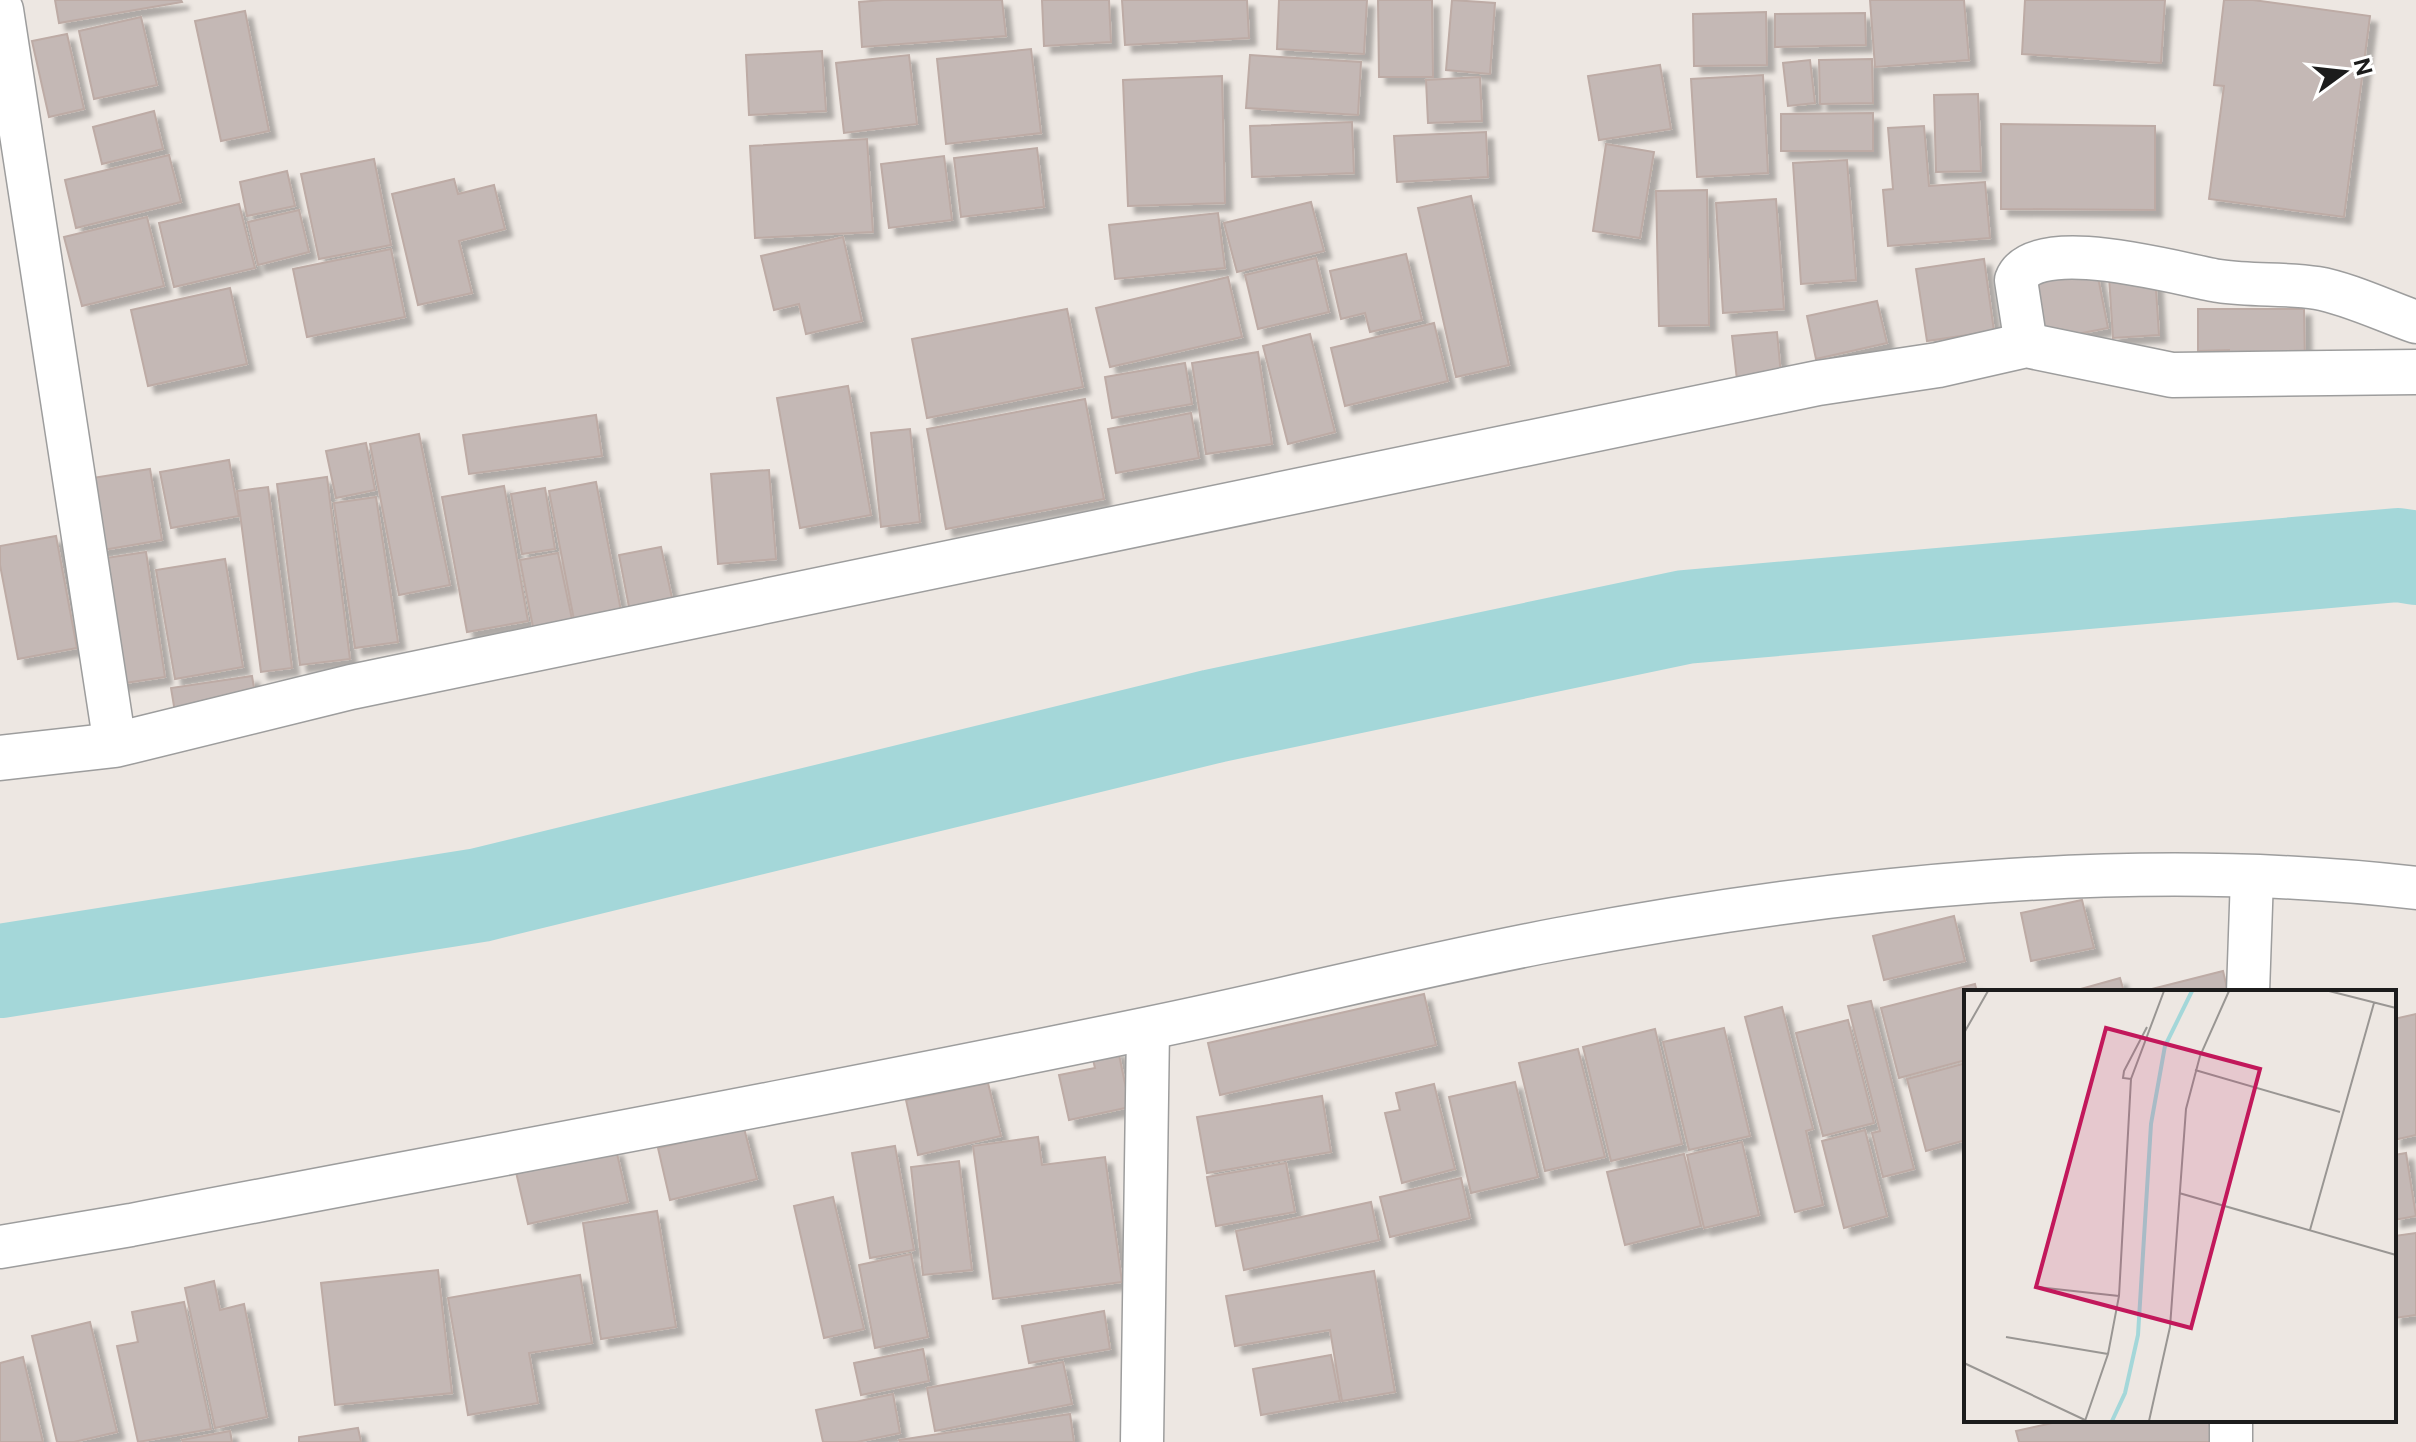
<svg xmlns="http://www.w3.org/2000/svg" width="2416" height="1442" viewBox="0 0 2416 1442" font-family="'Public Sans',sans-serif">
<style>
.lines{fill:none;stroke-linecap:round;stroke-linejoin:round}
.river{stroke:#a4d7d9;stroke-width:94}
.building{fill:#c4b8b5;stroke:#bdaba5;stroke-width:2;filter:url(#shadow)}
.minor-casing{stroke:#9d9d9d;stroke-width:45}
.tertiary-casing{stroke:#9d9d9d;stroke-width:47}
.minor{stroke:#fff;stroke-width:42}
.tertiary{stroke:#fff;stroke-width:44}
.inset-river{fill:none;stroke:#a4d7d9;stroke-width:4}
.inset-road{fill:none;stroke:#999693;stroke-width:2}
.view{fill:#c2185b;fill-opacity:0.15;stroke:#c2185b;stroke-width:4}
.inset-edge{fill:none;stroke:#1c1c1c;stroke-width:4}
</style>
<defs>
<filter id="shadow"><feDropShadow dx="7" dy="7" stdDeviation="2" flood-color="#0004"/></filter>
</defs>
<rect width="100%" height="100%" fill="#ede7e2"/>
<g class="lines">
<polyline class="river" points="0,971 480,895 1214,716 1685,617 2398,555 2416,558"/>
</g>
<g class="building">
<polygon points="55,0 181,0 182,2 59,23"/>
<polygon points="884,0 1002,0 1006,36 862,47 859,2"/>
<polygon points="1042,0 1109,0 1111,42 1044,46"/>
<polygon points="1122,0 1247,0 1249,38 1125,45"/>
<polygon points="1279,0 1367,0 1364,54 1277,49"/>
<polygon points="1378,0 1432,0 1433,77 1379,77"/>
<polygon points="1452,0 1495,3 1490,74 1446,70"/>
<polygon points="1870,0 1964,0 1969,60 1875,67"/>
<polygon points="2025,0 2165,0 2161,63 2022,54"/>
<polygon points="2224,0 2253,0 2370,16 2344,217 2209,199 2224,86 2214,85"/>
<polygon points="245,11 269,131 221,141 195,21"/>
<polygon points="1766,12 1767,65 1694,66 1693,14"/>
<polygon points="1865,13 1866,45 1775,47 1775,14"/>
<polygon points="141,17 157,85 94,99 79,31"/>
<polygon points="67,34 84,109 49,117 32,41"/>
<polygon points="1031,49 1041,133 946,144 937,59"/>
<polygon points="822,51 826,111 749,115 746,55"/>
<polygon points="909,55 917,124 844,133 836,63"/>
<polygon points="1250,55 1361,62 1358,115 1246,108"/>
<polygon points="1872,59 1873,103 1820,104 1819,60"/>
<polygon points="1810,60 1815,103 1788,106 1783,63"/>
<polygon points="1660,65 1671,129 1599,140 1588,76"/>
<polygon points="1763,75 1768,173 1697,177 1691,79"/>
<polygon points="1222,76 1225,203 1128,206 1123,80"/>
<polygon points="1480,77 1482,121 1428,123 1426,80"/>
<polygon points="1978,94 1981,171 1936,172 1934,95"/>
<polygon points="154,111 163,149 102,164 93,127"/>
<polygon points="1873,113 1873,151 1781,151 1781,114"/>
<polygon points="1352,122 1354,173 1252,177 1250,126"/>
<polygon points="2001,124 2155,126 2155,210 2001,209"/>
<polygon points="1924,126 1929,186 1985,182 1990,238 1888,246 1883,190 1893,189 1888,128"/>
<polygon points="1486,132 1488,177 1397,182 1394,136"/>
<polygon points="867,139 873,232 755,238 750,146"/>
<polygon points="1606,144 1654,152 1640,238 1593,231"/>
<polygon points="1037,148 1044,207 961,217 954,158"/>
<polygon points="169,155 181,202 76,228 65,180"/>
<polygon points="944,156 952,220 889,228 881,164"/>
<polygon points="374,159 391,245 319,259 301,174"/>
<polygon points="1847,160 1856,280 1801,284 1793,163"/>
<polygon points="287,171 295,206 247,216 240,182"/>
<polygon points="454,179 458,194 494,185 505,229 459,241 472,293 418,305 392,194"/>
<polygon points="1707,190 1709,325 1659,326 1656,191"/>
<polygon points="1471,196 1509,365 1456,377 1418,208"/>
<polygon points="1776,199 1784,309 1723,313 1716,203"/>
<polygon points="1311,202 1324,251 1237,272 1224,223"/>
<polygon points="239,204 255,268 174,287 159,223"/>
<polygon points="299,210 309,252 258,265 248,222"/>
<polygon points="1218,213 1225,268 1115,279 1109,225"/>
<polygon points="147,217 164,286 82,306 64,237"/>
<polygon points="843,237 862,321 806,334 799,304 774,310 761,256"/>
<polygon points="391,249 405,317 307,337 293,269"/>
<polygon points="1406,254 1422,320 1370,332 1365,313 1341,319 1330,271"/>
<polygon points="1316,258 1329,312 1258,329 1245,275"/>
<polygon points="1984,259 1994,331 1927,341 1916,269"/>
<polygon points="2096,267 2108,328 2041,341 2029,280"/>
<polygon points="2155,274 2159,335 2113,338 2109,277"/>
<polygon points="1228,277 1242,337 1110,367 1096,308"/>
<polygon points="230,288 247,364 148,386 131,310"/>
<polygon points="1877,301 1887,343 1816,359 1807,316"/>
<polygon points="1067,309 1083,387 927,418 912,339"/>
<polygon points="2198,309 2304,309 2305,365 2229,365 2229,350 2198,351"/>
<polygon points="1434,323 1448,381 1345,406 1331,348"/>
<polygon points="1777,332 1781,375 1737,380 1732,336"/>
<polygon points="1310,334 1335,432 1288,444 1263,346"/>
<polygon points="1258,352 1272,444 1206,454 1192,363"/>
<polygon points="1185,363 1192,404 1112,418 1105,377"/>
<polygon points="848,386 871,515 800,528 777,398"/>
<polygon points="1085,399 1104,499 946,529 927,429"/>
<polygon points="1191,413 1199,458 1116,473 1108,429"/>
<polygon points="596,415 602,456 469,474 463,435"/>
<polygon points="910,429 920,522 881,527 871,433"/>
<polygon points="419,434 450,585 399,595 370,444"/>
<polygon points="366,443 375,490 336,498 326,451"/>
<polygon points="229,460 239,516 171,528 160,472"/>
<polygon points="150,469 162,540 97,551 86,479"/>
<polygon points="769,470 776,559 718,564 711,474"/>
<polygon points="327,477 350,659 300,665 277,484"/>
<polygon points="596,482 623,621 576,630 549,491"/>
<polygon points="504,486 528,621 467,632 442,497"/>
<polygon points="268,487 292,668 261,672 237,491"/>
<polygon points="545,488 555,549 522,554 511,494"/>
<polygon points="376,497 398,642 355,648 334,503"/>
<polygon points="56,536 77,648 18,659 0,565 0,546"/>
<polygon points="661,547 672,598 629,607 619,555"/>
<polygon points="146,552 165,677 112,685 93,560"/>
<polygon points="558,553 572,619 533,627 520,560"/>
<polygon points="225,559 243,667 175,679 156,570"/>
<polygon points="252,676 256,700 175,712 171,688"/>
<polygon points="2082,900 2094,948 2031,961 2021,913"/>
<polygon points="1954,916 1965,961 1884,980 1873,936"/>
<polygon points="2223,971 2228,992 2140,992"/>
<polygon points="2120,978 2124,992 2070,992"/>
<polygon points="1975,984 1977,992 1966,992 1966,1060 1899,1078 1881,1008"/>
<polygon points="1424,994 1436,1045 1220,1095 1208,1043"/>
<polygon points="1871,1001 1914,1169 1883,1177 1872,1133 1880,1131 1848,1006"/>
<polygon points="1782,1007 1813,1129 1806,1131 1823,1205 1795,1212 1745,1017"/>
<polygon points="2416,1014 2416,1135 2394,1140 2394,1019"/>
<polygon points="1848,1020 1874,1123 1823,1136 1796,1033"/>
<polygon points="1724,1028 1750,1136 1689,1150 1663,1042"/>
<polygon points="1655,1029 1682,1144 1611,1161 1583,1047"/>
<polygon points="1578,1049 1605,1157 1545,1171 1519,1063"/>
<polygon points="1118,1050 1130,1107 1069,1120 1059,1075 1095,1068 1092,1055"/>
<polygon points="1966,1063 1966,1140 1926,1151 1907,1079"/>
<polygon points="1515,1082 1538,1177 1471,1193 1449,1097"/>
<polygon points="988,1083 1001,1136 918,1155 906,1100"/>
<polygon points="1434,1084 1455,1169 1402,1183 1385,1113 1400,1110 1396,1093"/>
<polygon points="1322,1096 1331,1152 1207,1173 1197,1117"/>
<polygon points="744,1128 757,1179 670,1200 658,1148"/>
<polygon points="1865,1130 1887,1216 1844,1228 1822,1141"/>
<polygon points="1038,1137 1042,1165 1105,1157 1122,1282 993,1299 973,1146"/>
<polygon points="1742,1142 1759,1215 1704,1228 1687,1155"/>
<polygon points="895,1146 914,1250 870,1258 852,1153"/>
<polygon points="616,1149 628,1202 528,1224 516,1172"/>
<polygon points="2406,1153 2416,1216 2394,1220 2394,1155"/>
<polygon points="1684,1154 1701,1226 1625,1245 1607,1172"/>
<polygon points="959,1161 972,1270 923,1275 911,1167"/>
<polygon points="1286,1163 1295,1212 1216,1226 1207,1177"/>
<polygon points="1461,1178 1470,1218 1390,1237 1380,1197"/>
<polygon points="833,1197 864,1329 824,1338 794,1206"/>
<polygon points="1371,1202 1379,1240 1244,1270 1236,1231"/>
<polygon points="657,1211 676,1327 601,1339 583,1223"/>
<polygon points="2416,1233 2416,1315 2394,1318 2394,1236"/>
<polygon points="911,1254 928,1337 875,1348 859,1265"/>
<polygon points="438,1270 452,1393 335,1405 321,1283"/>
<polygon points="1374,1271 1395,1392 1342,1401 1330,1330 1235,1346 1226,1296"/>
<polygon points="580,1275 592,1343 529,1353 538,1403 468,1415 448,1298"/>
<polygon points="214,1281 220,1310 244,1304 267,1417 215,1428 185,1288"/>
<polygon points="184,1302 211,1429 138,1442 117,1346 138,1342 132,1312"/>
<polygon points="1104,1311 1110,1349 1029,1363 1022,1326"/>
<polygon points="90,1322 117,1432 74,1442 57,1442 32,1336"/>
<polygon points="923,1349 929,1381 861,1395 854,1363"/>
<polygon points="1331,1355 1340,1401 1261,1415 1253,1369"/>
<polygon points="23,1357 43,1442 0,1442 0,1363"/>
<polygon points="1063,1362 1072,1404 935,1431 927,1388"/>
<polygon points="893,1394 900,1433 857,1442 823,1442 816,1410"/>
<polygon points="1070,1414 1074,1442 900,1442 899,1440"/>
<polygon points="2066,1420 2208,1420 2214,1442 2019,1442 2016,1431"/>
<polygon points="358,1428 361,1442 299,1442 299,1437"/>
<polygon points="230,1431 232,1442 183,1442 182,1440"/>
</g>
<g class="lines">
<defs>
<g id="minor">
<polyline points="2,10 115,745"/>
<path d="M2026,345L2016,280C2034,232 2181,275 2219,281C2252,286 2285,283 2317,288C2347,293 2387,312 2416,322"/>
<polyline points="2248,992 2252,877"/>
<path d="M0,1247L131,1225C470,1160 811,1098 1149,1028C1286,1000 1421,965 1559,939C1837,887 2133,855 2416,888"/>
<polyline points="1142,1442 1148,1029"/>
<polyline points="2231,1442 2231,1420"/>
</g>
<polyline id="tertiary" points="0,758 115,745 351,687 1818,383 1938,365 2026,345 2172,375 2416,372"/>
</defs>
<use href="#minor" class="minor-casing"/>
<use href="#tertiary" class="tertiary-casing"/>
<use href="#minor" class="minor"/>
<use href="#tertiary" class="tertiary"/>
</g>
<g transform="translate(1964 990)">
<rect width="432" height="432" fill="#ede7e2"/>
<path class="inset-river" d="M148,431L161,403L174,345L187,134L201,56L228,1"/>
<path class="inset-road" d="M365,1L432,18M0,43L24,1M231,80L376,122M167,89L159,88L160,81L183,37M215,203L432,265M346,240L410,13M73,297L155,306M42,347L144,364M0,373L121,430M121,431L144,364L155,306L167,89L200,1M185,431L206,337L222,119L236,66L265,1"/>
<path class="view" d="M142,38L296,79L227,338L72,297Z"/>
<rect width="432" height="432" class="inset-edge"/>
</g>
<g transform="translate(2344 72) rotate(75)" stroke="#ffffff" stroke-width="6" paint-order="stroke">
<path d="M0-6L14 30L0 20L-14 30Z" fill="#1c1c1c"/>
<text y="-12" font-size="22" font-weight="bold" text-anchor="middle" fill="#1c1c1c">N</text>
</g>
</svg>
